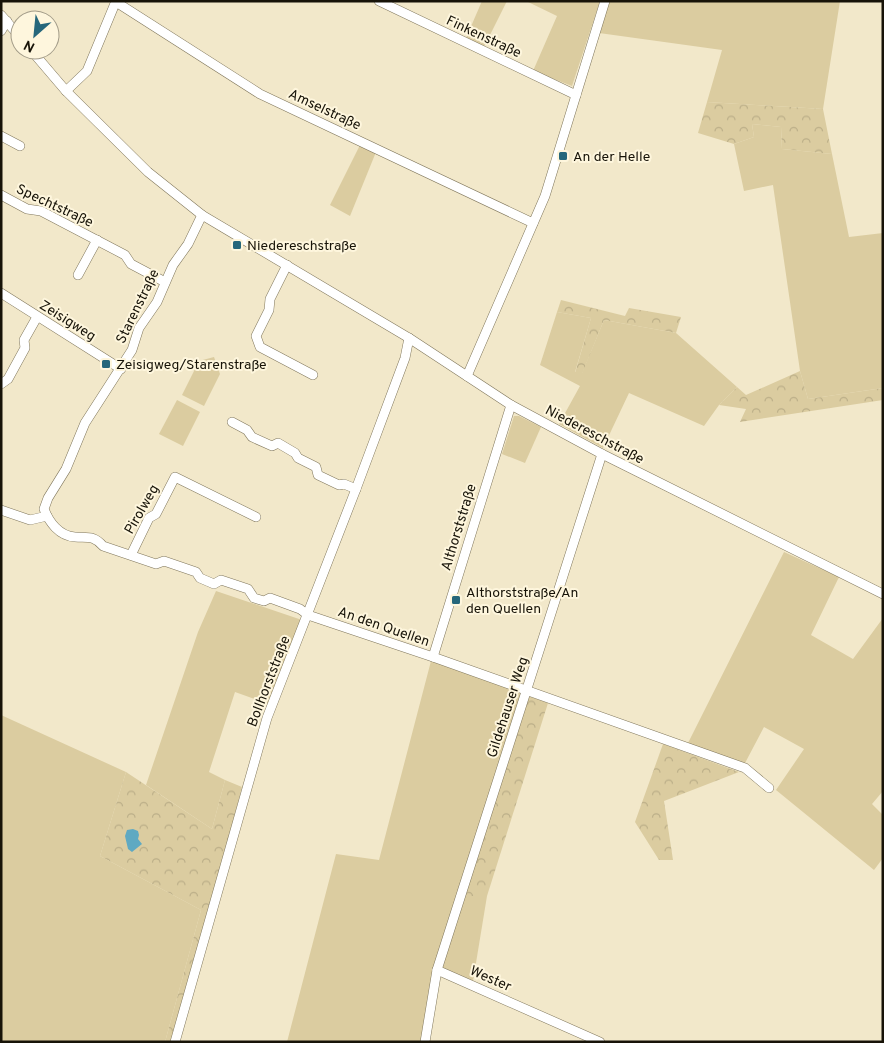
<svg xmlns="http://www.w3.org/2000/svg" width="884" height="1043" viewBox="0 0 884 1043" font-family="Overpass,sans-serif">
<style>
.green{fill:#dbcca0}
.forest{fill:url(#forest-crowns)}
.water{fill:#5fa9c2}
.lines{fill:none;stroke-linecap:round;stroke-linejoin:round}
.minor-casing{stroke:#80775c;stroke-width:10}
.minor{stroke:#fff;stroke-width:9}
.poi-dot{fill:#26677b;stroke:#fef6dd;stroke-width:2}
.labels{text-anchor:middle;stroke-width:4;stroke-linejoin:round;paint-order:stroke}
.street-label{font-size:14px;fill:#171308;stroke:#fef6dd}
.poi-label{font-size:14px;fill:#171308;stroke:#fef6dd;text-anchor:start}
</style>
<defs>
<pattern id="forest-crowns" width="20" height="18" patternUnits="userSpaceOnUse" patternTransform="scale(1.25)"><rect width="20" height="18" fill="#dbcca0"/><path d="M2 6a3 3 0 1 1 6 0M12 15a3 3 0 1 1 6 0" fill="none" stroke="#bbae88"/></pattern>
</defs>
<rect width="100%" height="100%" fill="#f2e8ca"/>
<g class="green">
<polygon points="482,1 507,1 484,47 466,38"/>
<polygon points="526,1 600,1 572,86 533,71 557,16"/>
<polygon points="609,1 840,1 823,109 707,102 722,50 599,33"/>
<polygon points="752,124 781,127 782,149 832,154 849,237 883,233 883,388 808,399 800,371 773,185 744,191 734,144 754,137"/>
<polygon points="360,145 376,152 350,216 330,205"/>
<polygon points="557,312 591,318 575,372 582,373 604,320 676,333 737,387 719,405 704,426 629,393 603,448 559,424 580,386 540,365"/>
<polygon points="214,357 220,374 204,406 182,395 199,361"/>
<polygon points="177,400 200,412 183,446 159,434"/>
<polygon points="514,416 519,416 541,427 525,463 502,454"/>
<polygon points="784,552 839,577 811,635 853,659 883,618 883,791 872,804 882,814 883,812 883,858 874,870 776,790 804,749 764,727 744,765 688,743"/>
<polygon points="216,591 302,620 269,704 235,692 209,772 225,780 212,829 146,785 198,632"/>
<polygon points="431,661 522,693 434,972 421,1042 287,1042 336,854 379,860"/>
<polygon points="1,715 126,772 100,856 201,910 165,1042 1,1042"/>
<polygon points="465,896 487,896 473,981 442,968"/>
</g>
<g class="forest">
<polygon points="707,102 823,109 832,154 782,149 781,127 752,124 754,137 734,144 698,133"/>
<polygon points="561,300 625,316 629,308 681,317 676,333 604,320 582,374 575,373 591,318 557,312"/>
<polygon points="800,371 808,399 883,388 883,400 740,422 746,409 719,405 737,387 746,395"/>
<polygon points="528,696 548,703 487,896 465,896"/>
<polygon points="663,744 739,772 664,801 673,860 659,860 635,822"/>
<polygon points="126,772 212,829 225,780 242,787 175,1042 165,1042 201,910 100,856"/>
</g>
<polygon class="water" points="133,829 138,831 139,835 138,839 142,844 132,852 128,849 125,836 127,830"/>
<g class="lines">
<defs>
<g id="minor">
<polyline points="379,1 576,95"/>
<polyline points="116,2 260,94 533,223"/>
<polyline points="1,15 20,37"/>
<polyline points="1,31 7,21"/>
<polyline points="31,50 66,91 148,172 202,215 409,338 511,405 602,454 883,594"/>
<polyline points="66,91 87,71 116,1"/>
<polyline points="1,136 20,146"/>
<polyline points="1,195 27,209 41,211 125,255 131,264 165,282"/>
<path d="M202,215L188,244L173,265L157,302L139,328L132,350L85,423L66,469L48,498L44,509C49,522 59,536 75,537C87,538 94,535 103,546L156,564L164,561L196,572L200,578L214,584L221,580L248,589L254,598L264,601L270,598L300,609L308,615L433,657L745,768L769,788"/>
<polyline points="287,265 270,299 269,310 256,336 260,347 313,375"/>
<polyline points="78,275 97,240"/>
<polyline points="1,293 121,369"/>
<polyline points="467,376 545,196 605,1"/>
<polyline points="1,384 8,379 25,348 24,340 37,317"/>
<polyline points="232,422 247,430 252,437 272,446 278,443 295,453 298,458 316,467 318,475 339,485 344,484 356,489"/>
<polyline points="1,510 30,520 47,516"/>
<polyline points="131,555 149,518 156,514 175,477 256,517"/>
<polyline points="433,657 511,405"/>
<polyline points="437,970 600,1042"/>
<polyline points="175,1042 267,718 356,489 405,358 409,338"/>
<polyline points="425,1042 437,970 602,454"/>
</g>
</defs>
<use href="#minor" class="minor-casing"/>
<use href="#minor" class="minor"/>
</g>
<g class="poi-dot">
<rect x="558" y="151" width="10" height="10" rx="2.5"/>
<rect x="232" y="240" width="10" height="10" rx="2.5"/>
<rect x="101" y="359" width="10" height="10" rx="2.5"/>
<rect x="451" y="595" width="10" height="10" rx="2.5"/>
</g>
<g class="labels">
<g class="street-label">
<text transform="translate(484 36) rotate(25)" y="5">Finkenstraße</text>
<text transform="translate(325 109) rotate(25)" y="5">Amselstraße</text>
<text transform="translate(55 205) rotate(25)" y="5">Spechtstraße</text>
<text transform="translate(137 306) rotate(-64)" y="5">Starenstraße</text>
<text transform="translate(68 320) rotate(32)" y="5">Zeisigweg</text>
<text transform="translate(595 434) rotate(28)" y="5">Niedereschstraße</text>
<text transform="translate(141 509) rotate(-60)" y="5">Pirolweg</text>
<text transform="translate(458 527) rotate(-73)" y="5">Althorststraße</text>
<text transform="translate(384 626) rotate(19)" y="5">An den Quellen</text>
<text transform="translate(268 681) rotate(-69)" y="5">Bollhorststraße</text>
<text transform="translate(507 707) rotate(-72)" y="5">Gildehauser Weg</text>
<text transform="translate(491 978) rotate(24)" y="5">Wester</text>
</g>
<g class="poi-label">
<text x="573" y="161">An der Helle</text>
<text x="247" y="250">Niedereschstraße</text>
<text x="116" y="369">Zeisigweg/Starenstraße</text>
<text x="466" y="597">Althorststraße/An<tspan x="466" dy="16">den Quellen</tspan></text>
</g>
</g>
<rect width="884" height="1043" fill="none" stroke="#171308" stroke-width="5"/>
<g transform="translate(35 35) rotate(207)"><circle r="24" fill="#fef6dd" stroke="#a29b88"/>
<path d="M0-4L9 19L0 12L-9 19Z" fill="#26677b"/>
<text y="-8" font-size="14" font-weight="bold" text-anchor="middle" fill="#171308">N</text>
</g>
</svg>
